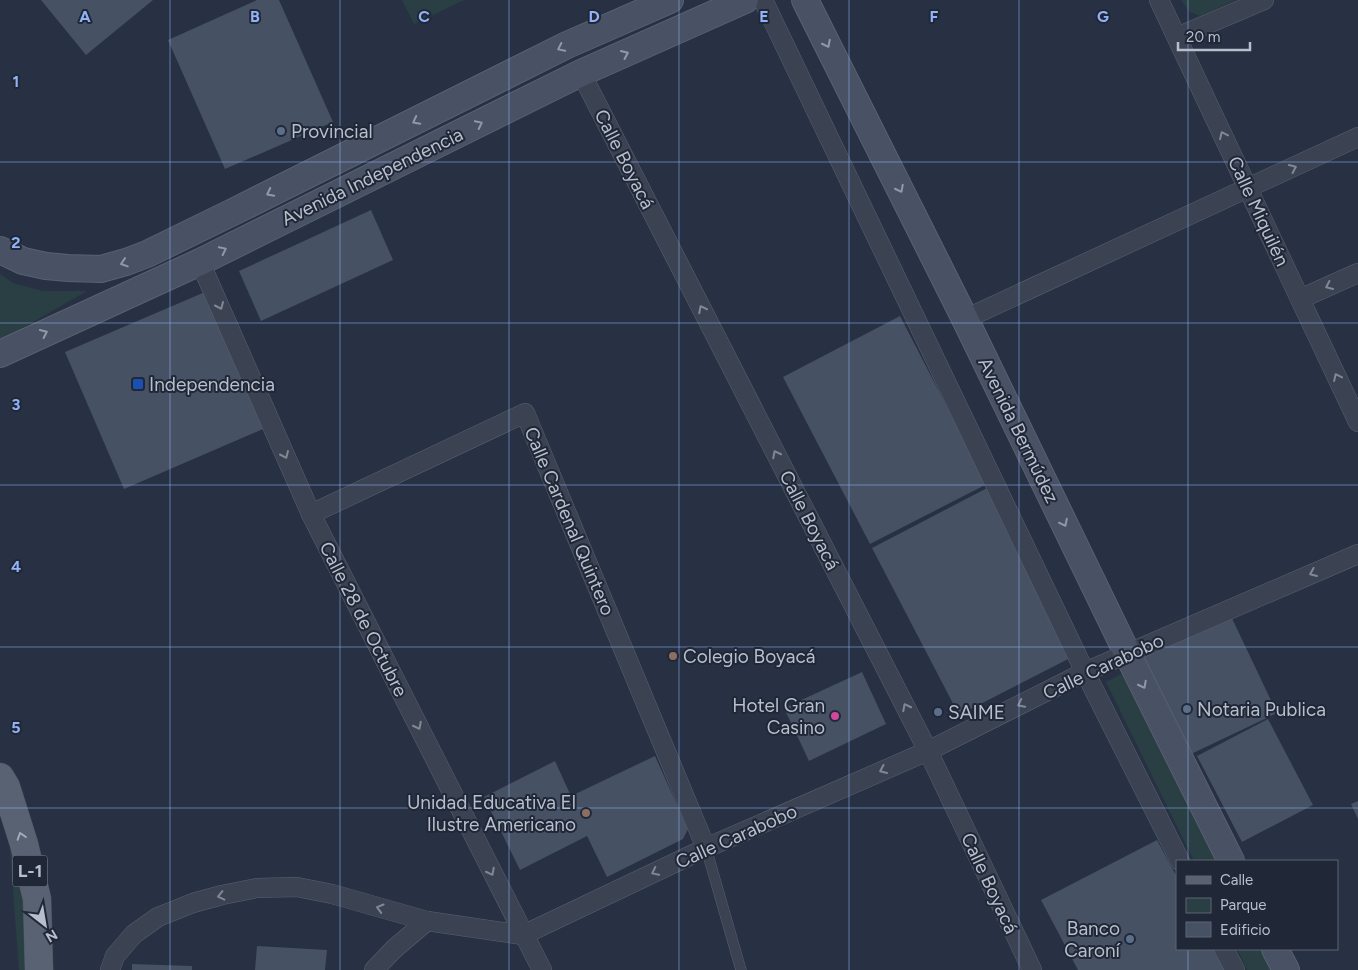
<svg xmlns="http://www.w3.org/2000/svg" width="1358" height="970" viewBox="0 0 1358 970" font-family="Figtree,sans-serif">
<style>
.green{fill:#293f43}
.building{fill:#465164}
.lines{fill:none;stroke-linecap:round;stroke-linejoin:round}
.lane-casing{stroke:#59616f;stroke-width:11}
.street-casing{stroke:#59616f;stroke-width:20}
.secondary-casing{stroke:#59616f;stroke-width:28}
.primary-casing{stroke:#454c5b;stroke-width:29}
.lane{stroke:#3b4352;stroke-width:10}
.street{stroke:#3b4352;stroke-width:19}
.secondary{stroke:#495265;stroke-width:26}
.primary{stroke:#596272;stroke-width:28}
.oneway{stroke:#9199a8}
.oneway2{stroke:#808795}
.oneway3{stroke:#a5acba}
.grid{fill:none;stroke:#92b2f8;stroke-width:1;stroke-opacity:0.55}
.service-dot{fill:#5c6f8a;stroke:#202838;stroke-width:2}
.transit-dot{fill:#1a4fb4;stroke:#202838;stroke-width:2}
.education-dot{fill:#8d6e63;stroke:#202838;stroke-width:2}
.hotel-dot{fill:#d1479c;stroke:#202838;stroke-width:2}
.labels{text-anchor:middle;stroke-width:4;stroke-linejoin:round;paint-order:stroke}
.shield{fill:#202838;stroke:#8a92a0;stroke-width:1}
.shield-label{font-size:18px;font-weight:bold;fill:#b8bfcc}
.poi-label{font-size:19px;fill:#b8bfcc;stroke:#202838;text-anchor:start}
.street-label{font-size:19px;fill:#b8bfcc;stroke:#202838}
.grid-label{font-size:16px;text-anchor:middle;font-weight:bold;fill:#92b2f8;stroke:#202838;stroke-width:4;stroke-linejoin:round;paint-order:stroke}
</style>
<rect width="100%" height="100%" fill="#273143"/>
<g class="green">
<polygon points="402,0 464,0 414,24"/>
<polygon points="1181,0 1236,0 1200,16 1190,12"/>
<polygon points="0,274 13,283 43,291 87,291 0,341"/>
<polygon points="1127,671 1220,861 1194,861 1106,682"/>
<polygon points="7,812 27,874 30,970 19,970"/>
<polygon points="1237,949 1263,949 1273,968 1269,970 1247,970"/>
</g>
<g class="building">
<polygon points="41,0 153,0 86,55"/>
<polygon points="257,0 279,0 333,122 225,169 168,40"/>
<polygon points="371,210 393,260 261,321 239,271"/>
<polygon points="205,292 263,429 124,489 65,352"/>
<polygon points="900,316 987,484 870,544 783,377"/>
<polygon points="989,487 1076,655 959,715 872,548"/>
<polygon points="1229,612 1277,713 1189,755 1141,655"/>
<polygon points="862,672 886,724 809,761 784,708"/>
<polygon points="1268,719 1313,805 1242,842 1197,756"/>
<polygon points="655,756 688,829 683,839 607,877 587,836 520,870 484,797 555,761 571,796"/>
<polygon points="1358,801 1358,819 1351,804"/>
<polygon points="1157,840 1177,877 1177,949 1214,949 1225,970 1078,970 1041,900"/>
<polygon points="257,946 327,950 325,970 255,970"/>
<polygon points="132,964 192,966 192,970 132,970"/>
</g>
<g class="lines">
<defs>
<polyline id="lane" points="706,848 741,970"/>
<g id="street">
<polyline points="763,0 1085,672 1180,861"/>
<polyline points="1159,0 1358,422"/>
<polyline points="1177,37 1264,0"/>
<polyline points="581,73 928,751 1032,970"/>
<polyline points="200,262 311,514 542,970"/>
<polyline points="1300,299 1358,273"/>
<polyline points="965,319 1358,137"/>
<polyline points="311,514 525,413 706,848"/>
<polyline points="1224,949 1235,970"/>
<polyline points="110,970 115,956 134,934 158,917 193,903 222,895 257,888 297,887 332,894 427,921 523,935 706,848 928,751 1085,672 1358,554"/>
<polyline points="374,970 394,949 427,921"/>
</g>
<g id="secondary">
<polyline points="805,0 965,319 1127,653 1231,861"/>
<polyline points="0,250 23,261 46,266 68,268 101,269 126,262 147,254 235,211 567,45 670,0"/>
<polyline points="0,354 200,262 581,73 745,0"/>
<polyline points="1275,949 1286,970"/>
</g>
<polyline id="primary" points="0,777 6,787 24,844 37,899 39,970"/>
</defs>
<use href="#lane" class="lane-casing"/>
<use href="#street" class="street-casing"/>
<use href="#secondary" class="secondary-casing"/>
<use href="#primary" class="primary-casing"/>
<use href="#lane" class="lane"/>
<use href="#street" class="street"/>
<use href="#secondary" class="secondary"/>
<use href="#primary" class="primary"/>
</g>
<defs><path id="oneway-chevron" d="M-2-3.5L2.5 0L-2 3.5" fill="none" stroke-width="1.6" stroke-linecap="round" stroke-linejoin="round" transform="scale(1.25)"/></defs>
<g class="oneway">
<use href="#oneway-chevron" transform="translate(827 44) rotate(63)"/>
<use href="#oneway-chevron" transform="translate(561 48) rotate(154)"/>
<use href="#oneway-chevron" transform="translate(625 54) rotate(-24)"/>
<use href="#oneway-chevron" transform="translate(416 121) rotate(153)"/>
<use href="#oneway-chevron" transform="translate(479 124) rotate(-26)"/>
<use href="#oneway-chevron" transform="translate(900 189) rotate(63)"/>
<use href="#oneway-chevron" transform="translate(270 193) rotate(153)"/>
<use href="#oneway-chevron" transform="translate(223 250) rotate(-26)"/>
<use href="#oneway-chevron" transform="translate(124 263) rotate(162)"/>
<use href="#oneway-chevron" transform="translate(44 333) rotate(-25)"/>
<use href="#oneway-chevron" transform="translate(1064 523) rotate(64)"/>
<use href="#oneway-chevron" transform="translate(1143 685) rotate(63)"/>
</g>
<g class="oneway2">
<use href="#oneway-chevron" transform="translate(1223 135) rotate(-115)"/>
<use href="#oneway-chevron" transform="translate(1293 168) rotate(-25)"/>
<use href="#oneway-chevron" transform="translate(1329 286) rotate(155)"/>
<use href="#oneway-chevron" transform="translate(220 306) rotate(66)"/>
<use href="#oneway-chevron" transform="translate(702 309) rotate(-117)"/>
<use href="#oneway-chevron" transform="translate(1337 377) rotate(-115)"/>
<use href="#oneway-chevron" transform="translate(776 454) rotate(-117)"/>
<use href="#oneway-chevron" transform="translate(285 455) rotate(66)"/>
<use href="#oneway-chevron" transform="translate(1313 573) rotate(157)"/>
<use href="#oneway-chevron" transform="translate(1021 704) rotate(153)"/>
<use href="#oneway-chevron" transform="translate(906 707) rotate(-117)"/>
<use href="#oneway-chevron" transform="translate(418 726) rotate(63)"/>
<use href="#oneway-chevron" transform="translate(883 770) rotate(156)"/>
<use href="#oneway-chevron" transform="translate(491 872) rotate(63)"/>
<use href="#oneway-chevron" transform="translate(655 872) rotate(154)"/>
<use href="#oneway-chevron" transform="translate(221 896) rotate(167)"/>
<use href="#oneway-chevron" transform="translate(380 908) rotate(-164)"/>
</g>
<use class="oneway3" href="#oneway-chevron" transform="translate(21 836) rotate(-108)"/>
<path class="grid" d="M170,0V970M340,0V970M509,0V970M679,0V970M849,0V970M1019,0V970M1188,0V861M0,162H1358M0,323H1358M0,485H1358M0,647H1358M0,808H1358M1188,949V970"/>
<g class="service-dot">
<circle cx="281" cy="131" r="5"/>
<circle cx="1187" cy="709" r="5"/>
<circle cx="938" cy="712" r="5"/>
<circle cx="1130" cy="939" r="5"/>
</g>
<rect class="transit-dot" x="132" y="378" width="12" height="12" rx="2.5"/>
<g class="education-dot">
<circle cx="673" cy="656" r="5"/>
<circle cx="586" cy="813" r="5"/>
</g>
<circle class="hotel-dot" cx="835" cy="716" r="5"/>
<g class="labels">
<rect class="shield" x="12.5" y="855.5" width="35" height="31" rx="4"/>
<g class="shield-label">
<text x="30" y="877">L-1</text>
</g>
<g class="poi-label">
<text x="291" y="138">Provincial</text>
<text x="149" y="391">Independencia</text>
<text x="683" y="663">Colegio Boyacá</text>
<text x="825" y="712" text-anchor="end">Hotel Gran<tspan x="825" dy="22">Casino</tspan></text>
<text x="1197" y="716">Notaria Publica</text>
<text x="948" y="719">SAIME</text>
<text x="576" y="809" text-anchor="end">Unidad Educativa El<tspan x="576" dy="22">Ilustre Americano</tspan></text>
<text x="1120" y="935" text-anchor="end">Banco<tspan x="1120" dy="22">Caroní</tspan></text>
</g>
<g class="street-label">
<text transform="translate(625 159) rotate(63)" y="7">Calle Boyacá</text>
<text transform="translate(372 176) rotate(-26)" y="7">Avenida Independencia</text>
<text transform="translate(1259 211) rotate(65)" y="7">Calle Miquilén</text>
<text transform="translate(1019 430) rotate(64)" y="7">Avenida Bermúdez</text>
<text transform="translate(810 520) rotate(63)" y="7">Calle Boyacá</text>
<text transform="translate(570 521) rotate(67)" y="7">Calle Cardenal Quintero</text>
<text transform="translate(364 619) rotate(63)" y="7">Calle 28 de Octubre</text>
<text transform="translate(1103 666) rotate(-25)" y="7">Calle Carabobo</text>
<text transform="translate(736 836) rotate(-24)" y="7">Calle Carabobo</text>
<text transform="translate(990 883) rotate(65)" y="7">Calle Boyacá</text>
</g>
</g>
<g class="grid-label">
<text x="85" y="22">A</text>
<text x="255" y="22">B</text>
<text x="424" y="22">C</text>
<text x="594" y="22">D</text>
<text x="764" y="22">E</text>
<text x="934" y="22">F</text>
<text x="1103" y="22">G</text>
<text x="16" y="87">1</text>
<text x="16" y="248">2</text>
<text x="16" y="410">3</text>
<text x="16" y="572">4</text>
<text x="16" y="733">5</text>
</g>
<rect x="1176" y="860" width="162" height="90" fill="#202838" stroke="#5d6473"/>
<rect x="1186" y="876" width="25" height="8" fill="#596272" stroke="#5d6473"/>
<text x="1220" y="885" font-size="15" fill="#b8bfcc">Calle</text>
<rect x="1186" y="898" width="25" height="15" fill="#293f43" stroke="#5d6473"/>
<text x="1220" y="910" font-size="15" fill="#b8bfcc">Parque</text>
<rect x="1186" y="922" width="25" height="15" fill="#465164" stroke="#5d6473"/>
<text x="1220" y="935" font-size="15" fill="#b8bfcc">Edificio</text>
<g transform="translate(45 925) rotate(149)" stroke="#202838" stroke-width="4" paint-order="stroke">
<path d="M0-4L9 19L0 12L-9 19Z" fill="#b8bfcc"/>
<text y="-8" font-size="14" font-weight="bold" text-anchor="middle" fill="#b8bfcc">N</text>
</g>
<path d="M1178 42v8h72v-8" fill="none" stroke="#b8bfcc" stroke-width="2.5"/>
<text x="1186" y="42" font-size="15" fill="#b8bfcc" stroke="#202838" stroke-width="4" paint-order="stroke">20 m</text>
</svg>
